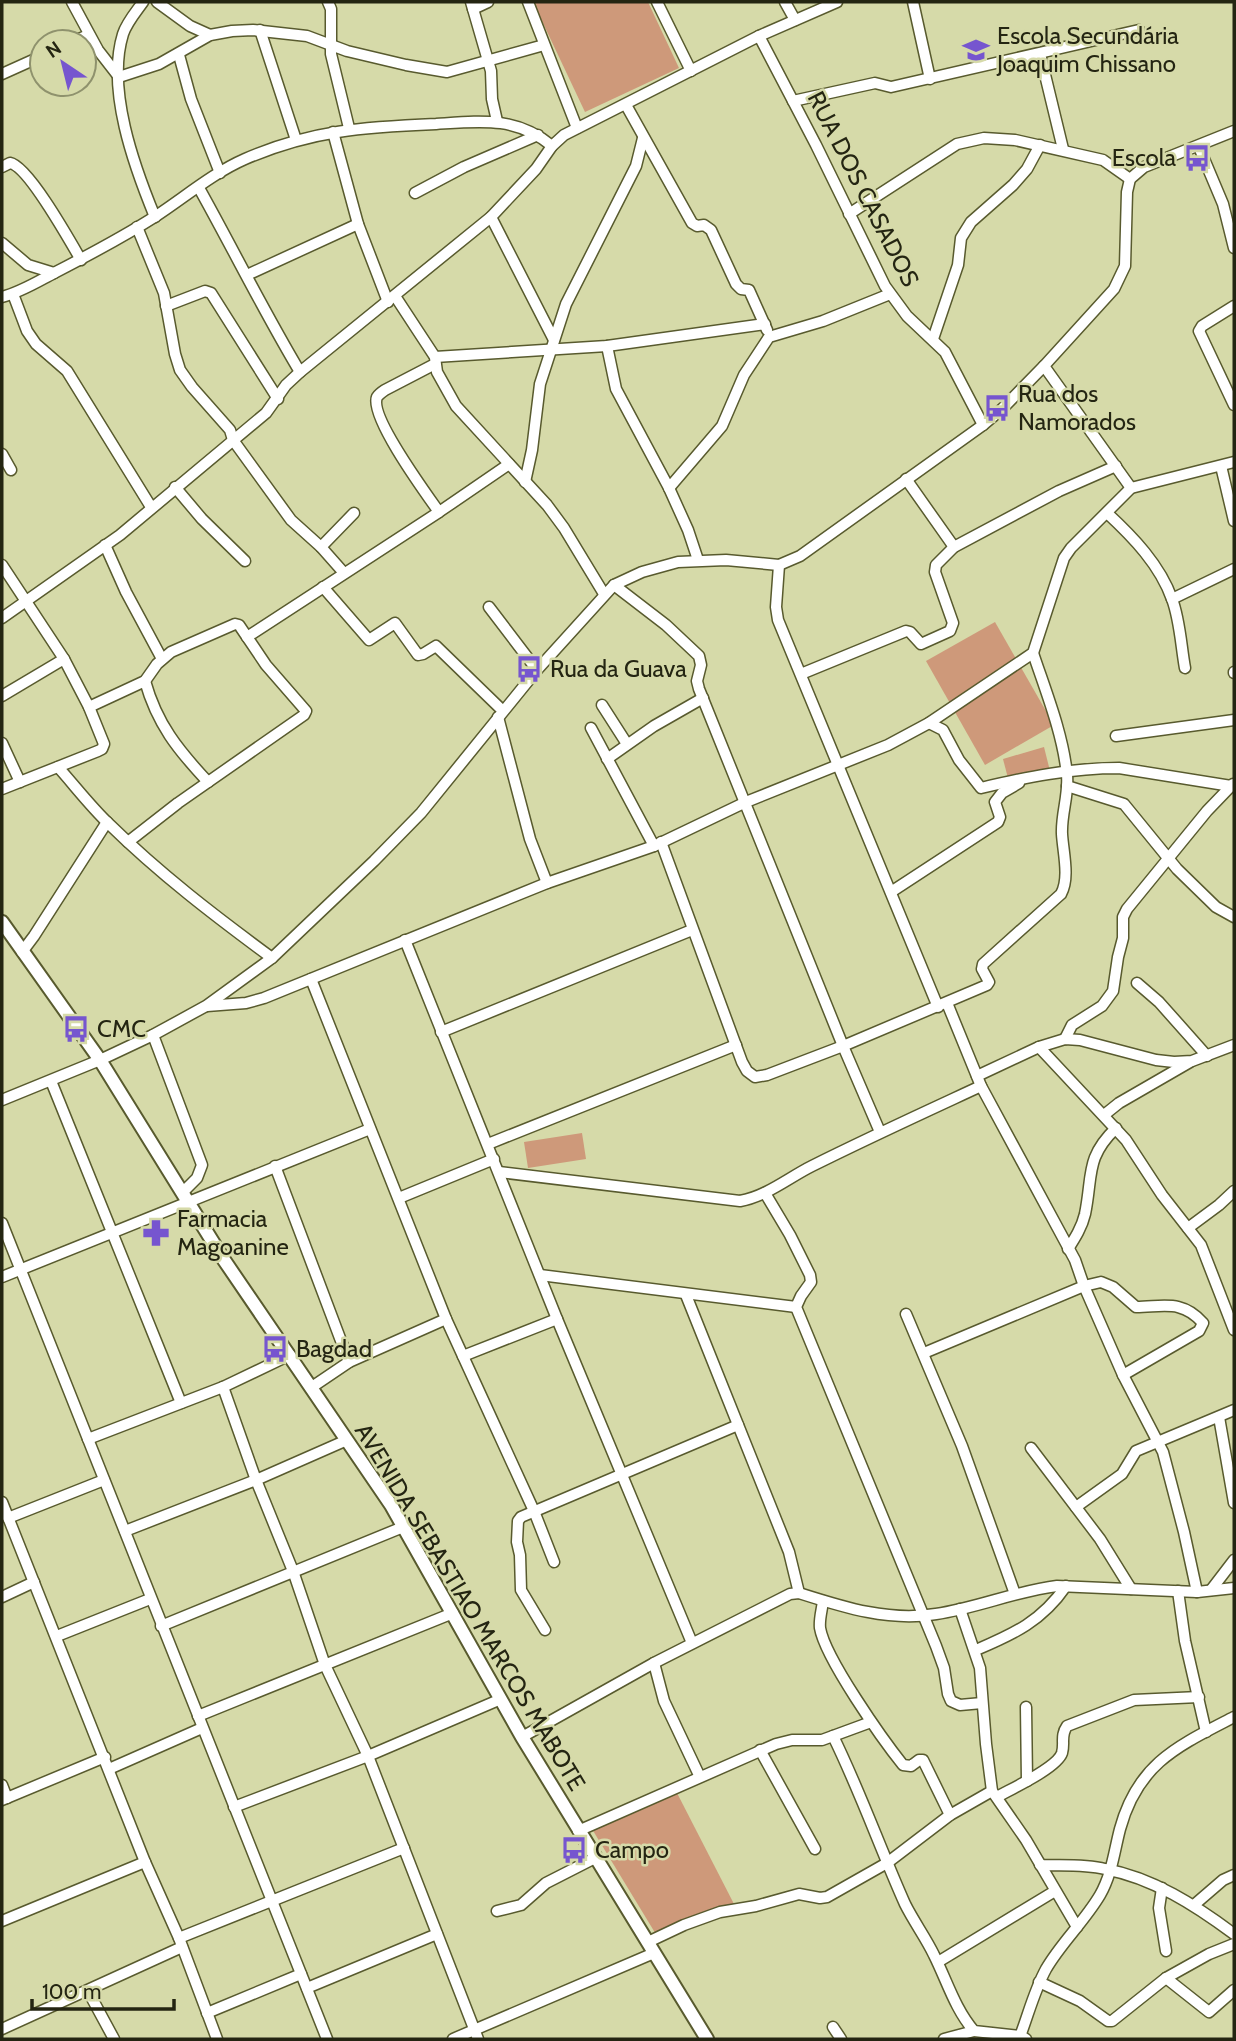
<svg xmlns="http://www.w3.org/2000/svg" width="1236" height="2041" viewBox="0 0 1236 2041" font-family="Cabin,sans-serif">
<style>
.green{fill:#ce997a}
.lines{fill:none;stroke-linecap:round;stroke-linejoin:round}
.minor-casing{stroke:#585a2e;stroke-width:13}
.major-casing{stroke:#585a2e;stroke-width:16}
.minor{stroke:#fff;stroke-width:10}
.major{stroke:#fff;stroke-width:12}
.labels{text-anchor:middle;stroke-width:5;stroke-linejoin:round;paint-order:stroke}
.poi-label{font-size:24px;fill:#242512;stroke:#d6daa9;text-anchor:start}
.street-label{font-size:24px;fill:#242512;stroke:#d6daa9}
</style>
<rect width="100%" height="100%" fill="#d6daa9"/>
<g class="green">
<polygon points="533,2 648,2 679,68 585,112"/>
<polygon points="995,622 1054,725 985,765 926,661"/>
<polygon points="1044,747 1050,771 1009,782 1003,759"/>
<polygon points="582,1133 586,1159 528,1168 524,1142"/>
<polygon points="677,1793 734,1904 657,1936 592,1829"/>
</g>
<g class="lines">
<defs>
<g id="minor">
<polyline points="72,2 98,50 119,77 159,64 210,35 232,31 253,30 307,36 347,51 406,65 447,72 544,45"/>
<path d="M143,2C136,12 127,22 123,34C106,89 134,166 155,217"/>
<polyline points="157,2 190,26 210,35"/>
<polyline points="328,2 331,9 331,54 349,128"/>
<polyline points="471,2 491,71 492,99 497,121"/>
<polyline points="528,2 577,128"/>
<polyline points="657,2 691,71"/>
<polyline points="785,2 795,20"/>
<polyline points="913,2 930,79"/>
<polyline points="473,9 488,2"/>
<polyline points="260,30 296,140"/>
<polyline points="759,36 816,145 885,286 907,316 945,352 983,425"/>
<polyline points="71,42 89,35"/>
<polyline points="1040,54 1063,149"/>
<polyline points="179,55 191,99 220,173"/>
<polyline points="2,74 42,56"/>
<polyline points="793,101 875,83 891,87 1139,30"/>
<polyline points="626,105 692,223 697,226 704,225 711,230 736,284 741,289 749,290 767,330"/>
<polyline points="333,132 358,224 388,302"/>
<polyline points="1199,147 1223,204 1234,248"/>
<path d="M2,167L10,163C28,166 70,241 81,260"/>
<path d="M199,188C233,249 264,312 300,372"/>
<polyline points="415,193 464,167 538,135"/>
<polyline points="849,214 957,144 984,138 1015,140 1103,160 1130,179"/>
<polyline points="491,217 554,340"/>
<polyline points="137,227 164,293 175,354 180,370 192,387 230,430 233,440 291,520 321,547 344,573"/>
<polyline points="2,243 28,265 54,273"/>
<polyline points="247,275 358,224"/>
<polyline points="13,294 27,331 36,344 67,371 151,507"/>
<polyline points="395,296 435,357 437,372 456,406 547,505 564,528 604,594"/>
<path d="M2,297C21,292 37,282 54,273C89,255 123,237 156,216C185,197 213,173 245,159C312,130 365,127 436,124C480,121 516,116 552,146"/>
<polyline points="166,306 205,291 211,293 278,399"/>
<polyline points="1234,306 1202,326 1199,331 1234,405"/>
<polyline points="933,339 958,265 961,238 971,222 1013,185 1027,169 1040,145"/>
<polyline points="607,346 616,389 669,488 688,530 698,560"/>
<polyline points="435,357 607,346 765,324"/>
<path d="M435,364L385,390C382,392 379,394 377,397C369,416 427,495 439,512"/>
<polyline points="1044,366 1131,488"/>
<polyline points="2,454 11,470"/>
<polyline points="1221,466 1234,521"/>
<polyline points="906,479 954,547"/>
<polyline points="525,482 532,450 540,384 566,304 636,166 643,138"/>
<polyline points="175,487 202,519 245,561"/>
<polyline points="669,488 722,426 744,375 769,337 823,321 890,294"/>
<path d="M1107,513C1133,537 1160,565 1172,599C1180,620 1181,646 1185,668"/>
<polyline points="105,545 126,592 162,659"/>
<polyline points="321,547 354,513"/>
<polyline points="2,565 64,659 89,707 104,744 102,749 98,751 2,789"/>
<polyline points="779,565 776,607 778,620 938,1007"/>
<polyline points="614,585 666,625 699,656 701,665 697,681 699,689 843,1046 880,1132"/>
<polyline points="323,587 369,640 395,623 418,655 423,654 436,646 503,711"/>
<polyline points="1172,599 1234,569"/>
<polyline points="489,607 537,670"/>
<polyline points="2,618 120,535 266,413 286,385 300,372 491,217 536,169 552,146 564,135 759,36 837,2"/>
<polyline points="247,637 439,512 509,464"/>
<polyline points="1234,672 1234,673"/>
<polyline points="801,674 906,631 910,632 921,644 950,631 953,623 935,572 936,565 954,547 1059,491 1116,466"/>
<path d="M145,681C157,724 178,750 208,782"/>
<polyline points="2,696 64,659"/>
<polyline points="602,705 627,744"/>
<polyline points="89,707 145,681 157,664 171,652 235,624 239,625 266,665 306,711 304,715 178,803 128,842"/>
<polyline points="498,717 530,839 547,883"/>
<path d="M929,723L943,730L959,760L981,788C1027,777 1072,768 1119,768L1231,786"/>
<polyline points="591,728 654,846"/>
<polyline points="1116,736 1234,720"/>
<polyline points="2,743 20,782"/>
<polyline points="607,759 654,726 703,698"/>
<path d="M58,767C75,786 91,807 109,824C160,874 215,916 272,958"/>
<polyline points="1067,786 1124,804 1177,869 1216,907 1234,917"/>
<path d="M661,842L742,1062L747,1071L755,1077L767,1075L843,1046L987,985L989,982L982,969L983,964L1061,894C1070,878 1063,852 1062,834C1061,814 1069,795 1067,775C1063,734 1046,692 1033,653"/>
<polyline points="891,892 998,822 1000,817 995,802 1002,793 1019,783"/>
<polyline points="405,940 557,1319 692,1643"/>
<polyline points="22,952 34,936 107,822"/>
<polyline points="311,979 446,1319 534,1511 554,1562"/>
<polyline points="1137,983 1159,1002 1207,1056"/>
<polyline points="947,1003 981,1086 1075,1260 1084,1286 1123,1375 1163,1452 1184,1532 1197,1592"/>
<polyline points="207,1006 246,1003 264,998 547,883 654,846 746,802 888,745 929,723 1033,653 1064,558 1071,548 1131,488 1234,462"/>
<polyline points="441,1032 692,930"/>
<polyline points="153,1035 202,1165 197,1178 182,1193"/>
<polyline points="1065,1039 1072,1025 1102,1006 1113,991 1118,957 1123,938 1123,917 1127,909 1207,811 1233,784"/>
<polyline points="1039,1047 1126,1140 1162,1195 1201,1245 1234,1330"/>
<polyline points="977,1076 1039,1047 1065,1039 1080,1040 1156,1060 1174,1062 1192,1061 1234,1045"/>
<polyline points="51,1081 181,1403"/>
<polyline points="2,1100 100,1060 153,1035 206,1006 272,958 374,861 421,813 537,670 614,585 642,572 678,562 726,560 779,565 800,556 983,425 1002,409 1044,366 1114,289 1125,266 1127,192 1130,179 1144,167 1234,131"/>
<polyline points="1104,1115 1119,1103 1190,1062"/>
<polyline points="488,1144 736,1045"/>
<polyline points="275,1166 349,1362"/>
<path d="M499,1172L740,1201C767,1196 788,1178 812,1166C868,1138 925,1112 981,1086"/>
<polyline points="765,1193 790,1235 810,1275 811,1282 801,1296 796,1307 936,1646 944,1668 948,1694 951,1701 960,1705 982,1703"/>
<polyline points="399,1198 494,1159"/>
<polyline points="2,1223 327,2039"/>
<polyline points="1188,1228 1219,1205 1234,1191"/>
<path d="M1068,1249C1075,1238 1082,1227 1085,1214C1093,1175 1085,1158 1116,1128"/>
<polyline points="540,1275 796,1307"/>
<polyline points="2,1277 370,1129"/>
<polyline points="686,1295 789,1552 799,1593"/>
<polyline points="906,1314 962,1446 1015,1594"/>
<path d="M924,1353L1084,1286L1101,1282L1113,1287L1136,1307C1163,1307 1182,1299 1203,1323L1199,1331L1123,1375"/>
<polyline points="463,1356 557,1319"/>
<polyline points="223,1387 256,1480 293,1571 325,1665 368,1756 478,2039"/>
<polyline points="312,1387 349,1362 446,1319"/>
<polyline points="1219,1417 1234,1503"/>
<polyline points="88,1439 223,1387 290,1355"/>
<polyline points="1031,1448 1100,1539 1131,1589"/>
<polyline points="2,1502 145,1862 179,1938 217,2039"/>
<polyline points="1076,1507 1122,1474 1136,1451 1234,1410"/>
<polyline points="8,1518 104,1480"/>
<polyline points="125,1531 256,1480 347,1440"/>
<polyline points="1211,1590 1234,1560"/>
<polyline points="1178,1591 1185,1641 1206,1732"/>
<polyline points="2,1597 34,1582"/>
<path d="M823,1601C822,1610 819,1619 820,1628C825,1658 883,1740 903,1765L911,1766L919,1760H923L950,1815"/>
<polyline points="960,1609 980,1668 986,1744 992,1791 1026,1840 1077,1927"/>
<polyline points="161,1626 403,1527"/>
<polyline points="545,1630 521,1590 520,1555 517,1542 518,1521 521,1517 738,1425"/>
<polyline points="57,1636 150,1599"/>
<path d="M976,1650C1014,1634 1042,1621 1066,1586"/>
<polyline points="654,1663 664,1701 699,1775"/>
<polyline points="1026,1707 1027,1781"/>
<polyline points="198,1716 453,1613"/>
<path d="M833,1736C860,1791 880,1848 905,1904C914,1922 926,1938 934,1955C947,1981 955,2009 974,2031L1021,2036L1026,2039"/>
<path d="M522,1737L654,1663L790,1594L799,1593C843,1607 889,1622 936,1614C977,1608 1016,1591 1057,1586L1197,1592L1234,1588"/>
<polyline points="760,1750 815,1849"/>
<polyline points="109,1769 202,1728"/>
<polyline points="2,1785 7,1798"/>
<path d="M997,1797C1011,1789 1057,1768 1062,1753C1065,1743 1060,1736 1067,1726L1134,1700L1199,1697"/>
<polyline points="2,1800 105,1757"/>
<polyline points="234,1807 368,1756 501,1699"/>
<polyline points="578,1831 776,1744 792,1740 822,1740 871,1722"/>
<path d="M1040,1865C1061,1866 1084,1864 1105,1869C1153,1878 1195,1905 1234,1934"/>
<polyline points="1162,1888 1159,1908 1166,1951"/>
<polyline points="1194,1905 1223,1880 1234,1875"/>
<polyline points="497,1911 521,1905 546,1883 595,1858"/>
<polyline points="2,1921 145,1862"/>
<polyline points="179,1938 404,1848"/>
<polyline points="648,1942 684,1925 720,1912 756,1906 799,1894 820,1898 827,1897 887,1863 950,1815 992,1791"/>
<polyline points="938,1962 1055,1891"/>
<polyline points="1166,1978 1209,2012 1234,1990"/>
<polyline points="1039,1982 1080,2001 1108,2021 1112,2021 1166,1978 1209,1954 1234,1944"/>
<polyline points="307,1988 437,1934"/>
<polyline points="88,1991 114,2039"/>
<polyline points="207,2013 301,1974"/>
<polyline points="833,2027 841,2039"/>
<polyline points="2,2029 182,1947"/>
<polyline points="453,2039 654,1953"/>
<polyline points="944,2039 974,2031"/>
<path d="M1019,2039C1028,2016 1034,1991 1046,1969C1061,1943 1084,1922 1100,1895C1112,1874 1114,1852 1120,1829C1138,1763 1178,1746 1234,1717"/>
</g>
<polyline id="major" points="2,922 100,1060 224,1260 391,1505 522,1737 707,2039"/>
</defs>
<use href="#minor" class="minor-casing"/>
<use href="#major" class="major-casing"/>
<use href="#minor" class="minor"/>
<use href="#major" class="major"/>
</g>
<defs>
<symbol id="school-bare" viewBox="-9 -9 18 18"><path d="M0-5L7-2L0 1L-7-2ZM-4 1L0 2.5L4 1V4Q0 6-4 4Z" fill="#7655cf" stroke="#d6daa9" stroke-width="2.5" paint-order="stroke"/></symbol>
<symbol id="bus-bare" viewBox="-9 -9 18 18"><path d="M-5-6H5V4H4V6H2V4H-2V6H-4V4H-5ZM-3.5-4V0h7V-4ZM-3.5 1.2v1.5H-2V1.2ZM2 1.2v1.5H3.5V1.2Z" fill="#7655cf" stroke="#d6daa9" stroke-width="2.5" paint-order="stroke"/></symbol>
<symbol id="pharmacy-bare" viewBox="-9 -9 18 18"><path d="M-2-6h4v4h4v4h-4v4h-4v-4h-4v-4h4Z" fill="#7655cf" stroke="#d6daa9" stroke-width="2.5" paint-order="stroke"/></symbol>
</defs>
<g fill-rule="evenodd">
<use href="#school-bare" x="957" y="31" width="38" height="38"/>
<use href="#bus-bare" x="1178" y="139" width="38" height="38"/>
<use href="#bus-bare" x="978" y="389" width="38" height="38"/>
<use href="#bus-bare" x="510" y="650" width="38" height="38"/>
<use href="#bus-bare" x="57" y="1010" width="38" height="38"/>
<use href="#pharmacy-bare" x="137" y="1214" width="38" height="38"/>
<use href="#bus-bare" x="256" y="1330" width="38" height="38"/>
<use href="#bus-bare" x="555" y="1831" width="38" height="38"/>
</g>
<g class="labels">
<g class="poi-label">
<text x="997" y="44">Escola Secundária<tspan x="997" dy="28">Joaquim Chissano</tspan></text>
<text x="1176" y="166" text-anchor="end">Escola</text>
<text x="1018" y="402">Rua dos<tspan x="1018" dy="28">Namorados</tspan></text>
<text x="550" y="677">Rua da Guava</text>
<text x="97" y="1037">CMC</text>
<text x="177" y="1227">Farmacia<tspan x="177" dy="28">Magoanine</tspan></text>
<text x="296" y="1357">Bagdad</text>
<text x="595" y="1858">Campo</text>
</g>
<g class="street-label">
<text transform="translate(863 189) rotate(63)" y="8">RUA DOS CASADOS</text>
<text transform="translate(470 1607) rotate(59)" y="8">AVENIDA SEBASTIAO MARCOS MABOTE</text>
</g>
</g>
<rect width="1236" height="2041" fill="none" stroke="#242512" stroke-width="7"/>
<g transform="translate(63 63) rotate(325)"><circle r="33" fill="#d6daa9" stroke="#8f926d" stroke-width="2"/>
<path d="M0-5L12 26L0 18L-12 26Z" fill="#7655cf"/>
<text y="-10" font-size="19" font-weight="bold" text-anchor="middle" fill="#242512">N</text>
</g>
<path d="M32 1999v10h142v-10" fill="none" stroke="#242512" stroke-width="3.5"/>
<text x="42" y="1999" font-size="21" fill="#242512" stroke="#d6daa9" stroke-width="5" paint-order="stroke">100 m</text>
</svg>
